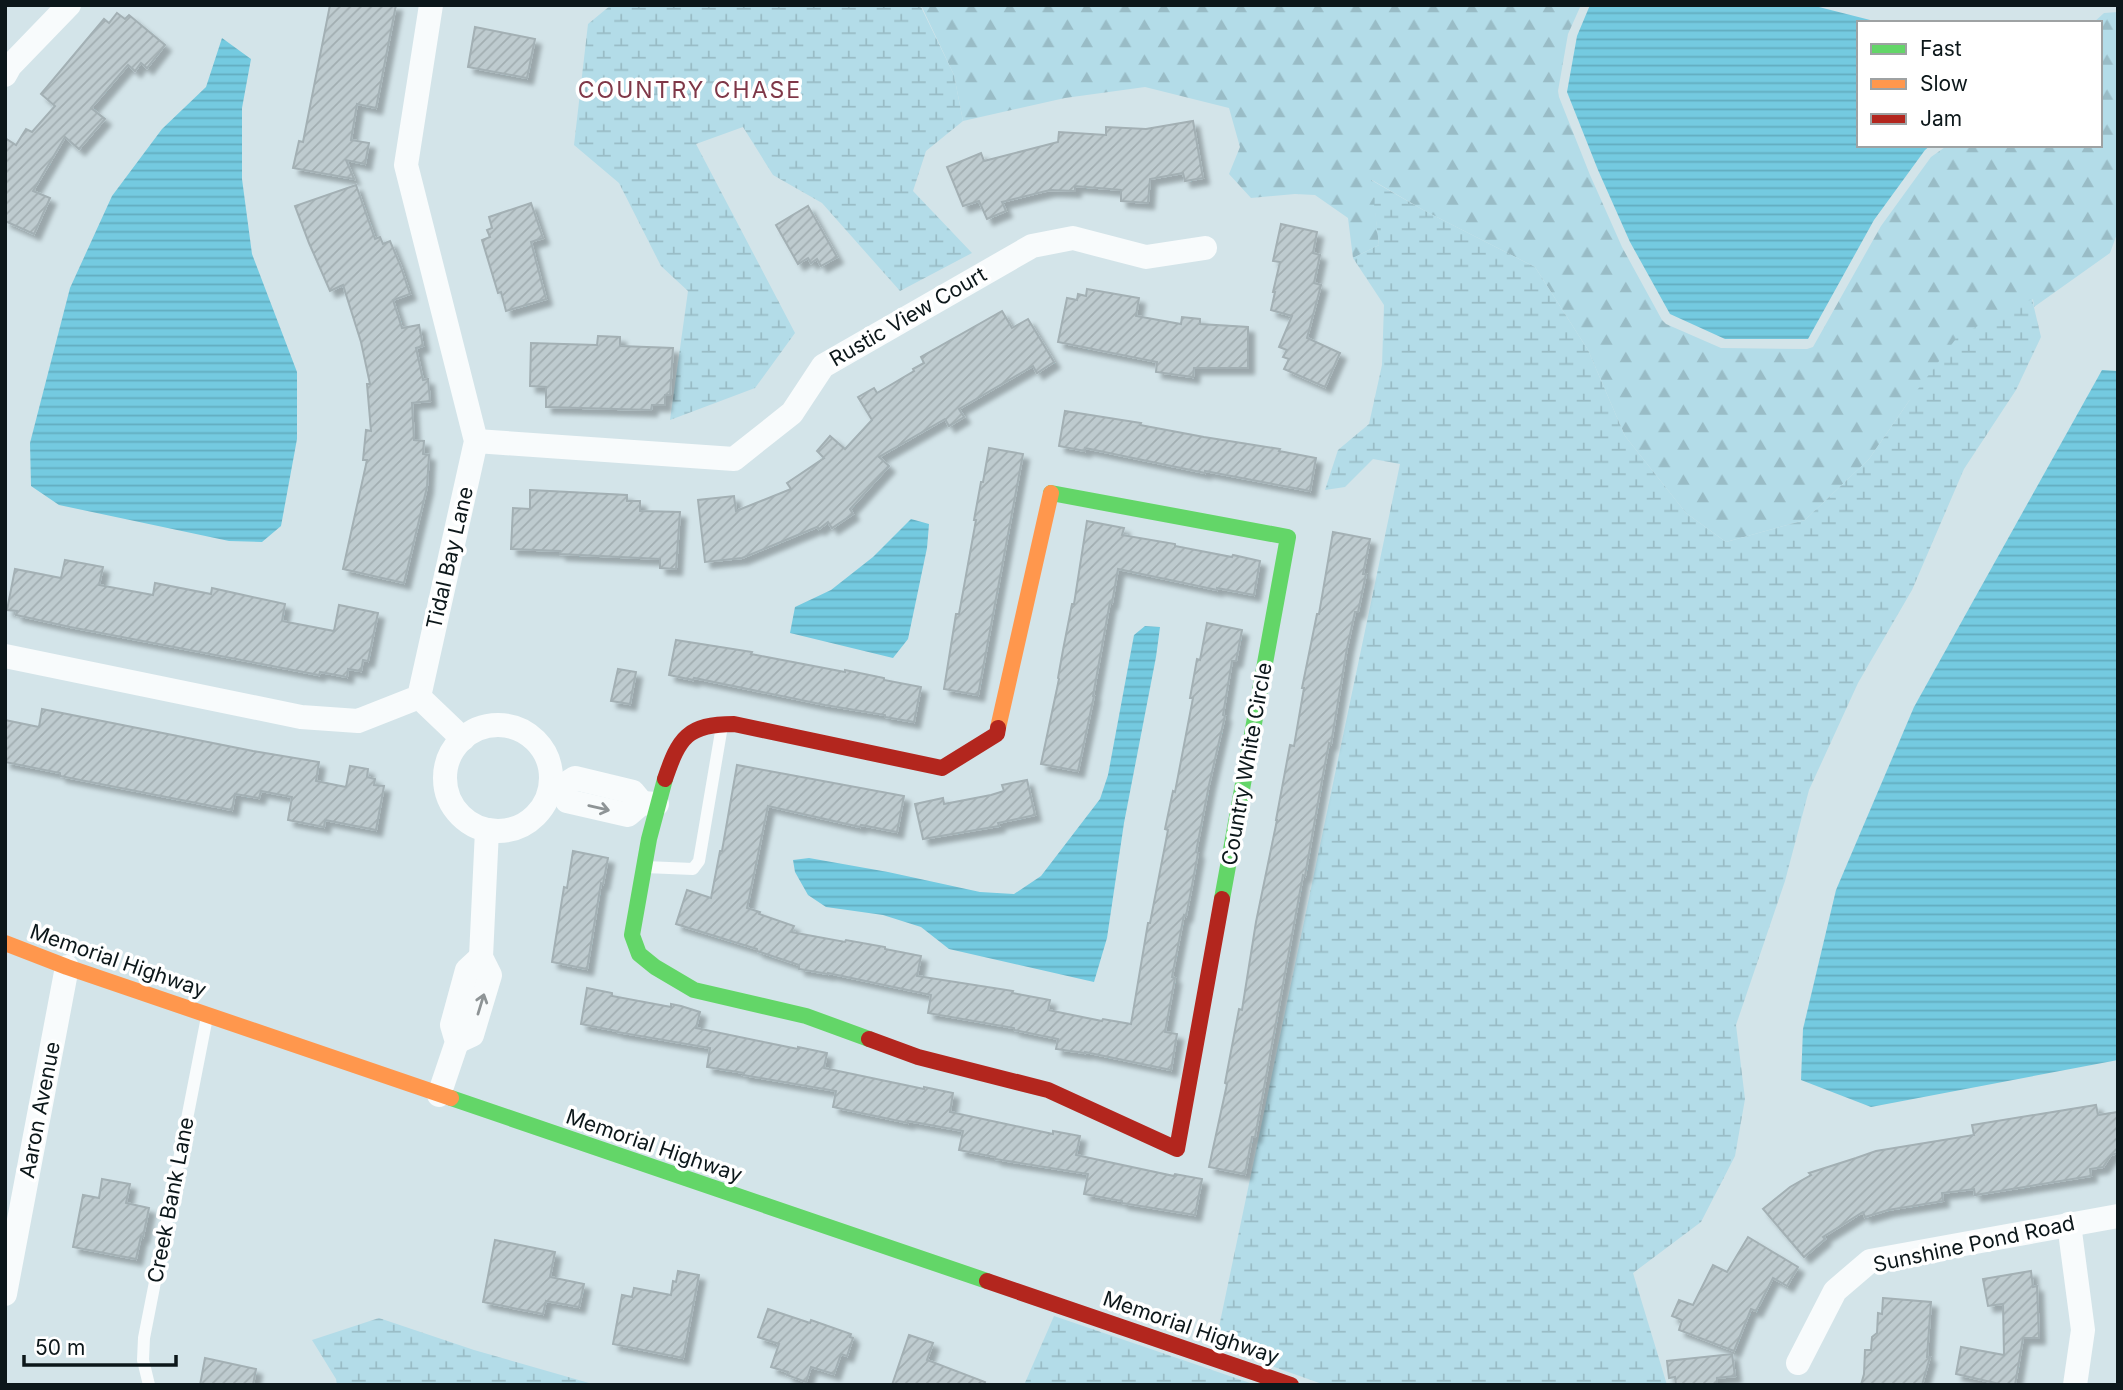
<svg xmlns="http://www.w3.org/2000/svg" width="2123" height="1390" viewBox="0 0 2123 1390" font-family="Inter,sans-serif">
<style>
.forest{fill:url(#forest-firs)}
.wetland{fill:url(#wetland-marsh)}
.water{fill:url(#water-rules)}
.building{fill:url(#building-hatch);stroke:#a3b0b4;stroke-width:2;filter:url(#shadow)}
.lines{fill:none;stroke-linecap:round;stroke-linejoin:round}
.lane{stroke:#f8fbfc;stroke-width:12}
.street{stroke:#f8fbfc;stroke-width:24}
.fast{stroke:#63d668;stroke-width:16}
.slow{stroke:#ff974d;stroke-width:16}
.jam{stroke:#b3261e;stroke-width:16}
.oneway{stroke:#8e9496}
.labels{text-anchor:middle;stroke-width:7;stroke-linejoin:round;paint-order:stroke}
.street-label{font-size:21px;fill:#0c171a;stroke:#fff}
.neighbourhood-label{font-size:23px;letter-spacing:2px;fill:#7f3848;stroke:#fff}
</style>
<defs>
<pattern id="forest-firs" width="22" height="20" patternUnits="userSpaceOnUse" patternTransform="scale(1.75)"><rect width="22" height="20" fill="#b3dce8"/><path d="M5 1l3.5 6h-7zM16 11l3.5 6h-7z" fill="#99bcc6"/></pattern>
<pattern id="wetland-marsh" width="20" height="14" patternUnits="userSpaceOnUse" patternTransform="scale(1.75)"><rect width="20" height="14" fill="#b3dce8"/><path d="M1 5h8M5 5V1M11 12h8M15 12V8" fill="none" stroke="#99bcc6"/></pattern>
<pattern id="water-rules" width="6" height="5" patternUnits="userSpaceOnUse" patternTransform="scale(1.75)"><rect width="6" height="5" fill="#74cae0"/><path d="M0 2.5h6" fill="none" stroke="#63adc0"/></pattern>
<pattern id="building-hatch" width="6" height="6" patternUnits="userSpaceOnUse" patternTransform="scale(1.75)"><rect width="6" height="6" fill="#becbcf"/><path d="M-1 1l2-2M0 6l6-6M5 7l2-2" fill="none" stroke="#a2aeb1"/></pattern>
<filter id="shadow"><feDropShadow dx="6" dy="6" stdDeviation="2" flood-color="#0004"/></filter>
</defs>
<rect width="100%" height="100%" fill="#d3e4e9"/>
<polygon class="forest" points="921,5 1581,5 1568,34 1558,91 1559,97 1590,175 1622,247 1662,320 1666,324 1721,348 1807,349 1813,347 1881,226 1931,157 1948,145 2100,145 2100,23 2093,23 2104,13 2118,12 2118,231 2110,253 2034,307 2033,299 1909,401 1869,459 1805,520 1726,542 1686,513 1625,436 1588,350 1535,267 1425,211 1372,180 1379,245 1353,258 1348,218 1315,195 1295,194 1251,198 1229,174 1240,147 1229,108 1145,87 1065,98 963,121 954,75"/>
<g class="wetland">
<polygon points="611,5 920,5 954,75 963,121 926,151 913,191 972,253 900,291 822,203 773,175 743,127 696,144 795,333 755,388 670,420 688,291 661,266 619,183 574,145 588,24"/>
<polygon points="1371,180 1425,211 1535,267 1588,350 1625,436 1686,513 1726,542 1805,520 1869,459 1909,401 1958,336 2032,299 2041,337 2016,390 1964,469 1912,590 1858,683 1809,790 1785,881 1736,1025 1745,1099 1735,1156 1701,1222 1633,1273 1667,1385 1325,1385 1215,1346 1400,464 1373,459 1345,487 1325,490 1338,450 1369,424 1382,365 1384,305 1353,258 1379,245"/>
<polygon points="1054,1316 1256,1385 1024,1385"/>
<polygon points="379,1318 474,1350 596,1385 337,1385 336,1379 312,1340"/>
</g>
<g class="water">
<polygon points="1590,5 1811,5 1882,23 1859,23 1859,145 1931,145 1925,150 1874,220 1808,339 1725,339 1670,314 1630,242 1598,170 1567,92 1577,36"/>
<polygon points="222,38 251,59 242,108 242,179 252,254 297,372 297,439 281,526 262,542 229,541 59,505 31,486 30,443 70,288 112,196 162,129 206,87"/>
<polygon points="2102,370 2118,371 2118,1060 1871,1107 1801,1080 1803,1029 1836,890 1914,707"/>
<polygon points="911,519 929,524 927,548 908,639 893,658 790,633 795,607 831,590 873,557"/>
<polygon points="1145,626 1160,627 1156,657 1124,823 1107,938 1094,982 949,949 921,927 883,915 826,907 808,895 795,872 793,860 809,858 888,872 980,892 1014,894 1041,876 1100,799 1108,775 1134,635"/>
</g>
<g class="building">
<polygon points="330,5 396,5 376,108 357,104 351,140 369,143 365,164 346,160 354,179 293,168 299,141 303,142"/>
<polygon points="117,13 125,19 129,15 165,45 147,68 141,63 135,71 128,65 91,108 105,119 79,149 65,137 33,191 50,198 34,234 5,221 5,138 16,145 26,129 32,132 55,106 41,94 104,19 109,23"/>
<polygon points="475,27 535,39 527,78 468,67"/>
<polygon points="1193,121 1203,178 1185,181 1183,173 1150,179 1148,203 1121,201 1121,190 1075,186 1075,191 1050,190 1002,202 1006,211 987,219 979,201 963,206 947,167 981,153 984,161 1058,142 1059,132 1106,135 1106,127 1146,129"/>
<polygon points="356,185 375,239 380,237 383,244 390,241 401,267 410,294 393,300 402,328 419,325 423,346 416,348 423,380 428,379 430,401 412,403 414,440 424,441 423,454 429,455 427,487 404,583 343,569 367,460 363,460 366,430 371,431 367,384 370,384 361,342 343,285 330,291 309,243 295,206"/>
<polygon points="531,203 543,238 531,242 546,299 506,311 501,292 498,293 482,240 490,237 487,230 492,228 489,217"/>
<polygon points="808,206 837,257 821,266 817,259 811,263 808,258 798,264 776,225"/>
<polygon points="1281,224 1317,232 1313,253 1320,255 1314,283 1321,285 1307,338 1340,353 1325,387 1284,369 1289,359 1283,357 1287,350 1279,347 1292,316 1271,310 1275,292 1273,292 1280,262 1273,261"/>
<polygon points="1087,289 1139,298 1136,316 1181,324 1182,317 1200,319 1200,324 1248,327 1248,368 1194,368 1193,377 1156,372 1157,362 1058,342 1067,298 1077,300 1078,294 1086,296"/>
<polygon points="1002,311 1012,328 1028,319 1054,362 1037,373 1033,366 959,409 964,417 949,426 945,419 879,457 889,466 850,509 853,514 832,528 828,522 819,529 817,527 742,558 705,562 698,500 734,496 736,511 791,489 787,483 824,458 817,451 830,436 845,449 872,420 858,397 874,388 877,393 914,371 913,369 924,363 921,357"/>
<polygon points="598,336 620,337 620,346 673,348 670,395 665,395 665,405 652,405 651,410 546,407 546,387 530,386 531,343 597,345"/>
<polygon points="1065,411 1141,423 1140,425 1204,437 1280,449 1279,451 1316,458 1310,491 1205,471 1205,473 1085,448 1085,451 1059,446"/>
<polygon points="989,448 1023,454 978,695 944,689 956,614 959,614 976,520 974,520 981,482 983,482"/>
<polygon points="530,490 627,495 627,501 640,501 640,511 680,512 676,569 660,568 660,559 560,554 560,551 511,549 513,508 530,509"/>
<polygon points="1087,521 1124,528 1122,535 1175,544 1175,546 1232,557 1233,555 1260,561 1254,595 1217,588 1217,590 1118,569 1112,603 1110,602 1093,696 1094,696 1078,771 1041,764 1059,679 1058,678 1063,650 1072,604 1074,604"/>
<polygon points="1333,532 1370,539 1363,574 1366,574 1358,612 1355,612 1347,648 1331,744 1329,743 1322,780 1305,876 1303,875 1255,1137 1252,1137 1245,1174 1209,1167 1227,1084 1225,1083 1239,1009 1242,1010 1256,922 1277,820 1276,820 1290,745 1294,746 1304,688 1302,688 1317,614 1319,614"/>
<polygon points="65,560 103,567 99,585 153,595 155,583 211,594 212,588 239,594 285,604 282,621 334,631 339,605 378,613 368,661 363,660 361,671 348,669 347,677 320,672 319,675 70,627 16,615 17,611 7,610 15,569 61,578"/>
<polygon points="1207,623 1242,630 1236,661 1232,661 1223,715 1225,716 1209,785 1196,852 1198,853 1191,891 1186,916 1184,915 1172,977 1175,978 1165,1032 1177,1034 1171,1070 1085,1052 1085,1053 1056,1049 1058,1039 1014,1030 1014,1028 928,1013 931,995 828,973 828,974 799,969 799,965 757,951 757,949 676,924 687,890 711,898 720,851 722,851 737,765 904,796 897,832 861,825 860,827 768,806 747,908 760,912 759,914 794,926 791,932 845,942 846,940 885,947 885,949 921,956 917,976 1013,991 1012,993 1050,1000 1048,1010 1102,1021 1103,1019 1131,1024 1148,923 1150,923 1168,830 1165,829 1173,791 1175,792 1193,698 1190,698 1197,659 1200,660"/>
<polygon points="676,640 752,652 751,654 845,672 845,670 884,678 884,680 921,687 914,722 885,717 885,715 825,705 694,678 693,680 669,675"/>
<polygon points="618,669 636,672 630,704 611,701"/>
<polygon points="42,709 253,751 319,762 316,781 346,787 350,766 368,769 367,777 375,779 374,785 384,786 376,830 325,820 324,827 288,820 292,797 261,791 259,798 235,794 232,810 60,776 60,773 5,762 5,720 39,727"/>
<polygon points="1027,780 1035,815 998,823 999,826 923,839 915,804 943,798 944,804 991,795 1004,791 1002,785"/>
<polygon points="573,851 608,858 603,884 601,883 587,969 552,962 564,887 567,888"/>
<polygon points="587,988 612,993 612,996 671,1007 671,1004 681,1006 700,1012 696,1028 798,1049 798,1047 827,1053 824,1068 924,1089 924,1087 953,1093 950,1112 1053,1134 1053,1131 1080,1136 1076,1155 1174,1176 1175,1174 1202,1179 1195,1215 1122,1203 1122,1201 1084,1194 1088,1174 995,1159 995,1157 959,1150 963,1131 908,1121 908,1123 833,1107 836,1091 743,1075 744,1073 707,1067 710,1048 617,1032 617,1031 581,1024"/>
<polygon points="2096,1105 2098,1115 2118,1112 2118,1153 2111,1155 2103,1167 2090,1169 2091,1176 1975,1195 1974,1189 1942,1193 1943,1201 1888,1210 1865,1217 1863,1212 1823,1237 1825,1239 1804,1257 1763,1209 1790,1187 1811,1175 1809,1173 1856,1158 1876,1151 1974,1135 1972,1125"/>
<polygon points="102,1179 130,1184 126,1203 149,1208 143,1237 141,1236 136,1259 73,1247 83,1195 99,1198"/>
<polygon points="1748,1237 1798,1267 1787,1286 1773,1278 1756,1311 1751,1309 1734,1351 1679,1330 1682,1320 1672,1316 1679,1300 1693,1305 1713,1265 1727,1272"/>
<polygon points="495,1240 555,1252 550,1277 584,1284 579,1307 546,1301 543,1314 483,1302"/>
<polygon points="678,1271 699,1275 683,1358 613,1344 622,1295 632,1297 634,1288 671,1295 673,1281 676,1282"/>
<polygon points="2031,1271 2033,1287 2037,1286 2039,1338 2023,1338 2015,1385 2004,1385 1956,1374 1961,1347 2004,1355 2003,1304 1988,1306 1983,1279"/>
<polygon points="1883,1298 1931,1302 1927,1357 1930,1357 1922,1385 1861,1385 1864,1374 1865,1350 1871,1350 1872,1337 1877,1333 1878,1313 1882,1314"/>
<polygon points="768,1309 810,1323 811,1320 851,1334 850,1337 853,1338 847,1356 841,1354 834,1374 811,1367 806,1382 787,1375 788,1372 771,1367 779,1344 758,1337"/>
<polygon points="909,1335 933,1343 927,1360 985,1382 984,1385 892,1385"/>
<polygon points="1732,1354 1735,1376 1717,1378 1717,1384 1676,1385 1675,1377 1669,1378 1667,1361"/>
<polygon points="205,1358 256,1369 253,1385 200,1385"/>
</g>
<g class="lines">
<g class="lane">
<polyline points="645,867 693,869 699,861 722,726"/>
<polyline points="149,1385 143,1360 144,1338 207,1017"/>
</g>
<g class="street">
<polyline points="5,75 10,66 69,5"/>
<polyline points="476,441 734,459 792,413 823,366 1032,246 1073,238 1146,257 1205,248"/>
<polyline points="5,656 301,717 358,721 419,697 476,441 406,165 431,5"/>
<polyline points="419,697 463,739"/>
<circle cx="498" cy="778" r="53"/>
<polyline points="551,786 559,788 575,778 633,792 642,803"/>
<polyline points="559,788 567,801 628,815 642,803 657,804"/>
<polyline points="457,1042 472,1035 490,975 481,957 487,830"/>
<polyline points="439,1095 457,1042 452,1025 467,970 481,957"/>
<polyline points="2069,1224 2083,1330 2075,1385"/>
<polyline points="5,1294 67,967"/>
<polyline points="1798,1363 1835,1291 1870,1261 2118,1216"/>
</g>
<g class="fast">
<polyline points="1051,493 1288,537 1222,899"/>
<polyline points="665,779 649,839 632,935 639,954 655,967 694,990 806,1016 869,1039"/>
<polyline points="451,1098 987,1281"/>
</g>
<g class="slow">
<polyline points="998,728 1051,493"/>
<polyline points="5,943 67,967 451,1098"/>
</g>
<g class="jam">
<path d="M665,779C679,738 687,724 734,724L942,768L997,734L998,728"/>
<polyline points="869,1039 918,1057 1048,1090 1177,1149 1222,899"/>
<polyline points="987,1281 1291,1385"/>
</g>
</g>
<defs><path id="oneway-shaft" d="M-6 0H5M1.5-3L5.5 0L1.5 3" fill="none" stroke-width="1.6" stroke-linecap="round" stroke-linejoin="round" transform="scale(1.75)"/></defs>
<g class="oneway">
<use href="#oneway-shaft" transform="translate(599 808) rotate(13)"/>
<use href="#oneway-shaft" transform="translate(481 1004) rotate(-73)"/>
</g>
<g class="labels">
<g class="street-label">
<text transform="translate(908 317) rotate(-30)" y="7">Rustic View Court</text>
<text transform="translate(450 558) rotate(-77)" y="7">Tidal Bay Lane</text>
<text transform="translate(1247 764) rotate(-80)" y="7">Country White Circle</text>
<text transform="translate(118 961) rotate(19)" y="7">Memorial Highway</text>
<text transform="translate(40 1110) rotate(-79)" y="7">Aaron Avenue</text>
<text transform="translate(654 1146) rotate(19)" y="7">Memorial Highway</text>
<text transform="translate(171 1200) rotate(-79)" y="7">Creek Bank Lane</text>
<text transform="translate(1974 1244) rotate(-12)" y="7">Sunshine Pond Road</text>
<text transform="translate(1191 1328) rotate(19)" y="7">Memorial Highway</text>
</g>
<g class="neighbourhood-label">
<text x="690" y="98">COUNTRY CHASE</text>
</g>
</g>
<rect width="2123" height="1390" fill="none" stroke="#0c171a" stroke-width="14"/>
<rect x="1857" y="21" width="245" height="126" fill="#ffffff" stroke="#9ea2a3" stroke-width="2"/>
<rect x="1871" y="44" width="35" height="10" fill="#63d668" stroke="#9ea2a3" stroke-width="2"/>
<text x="1920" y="56" font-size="21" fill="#0c171a">Fast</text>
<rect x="1871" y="79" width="35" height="10" fill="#ff974d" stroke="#9ea2a3" stroke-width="2"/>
<text x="1920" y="91" font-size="21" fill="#0c171a">Slow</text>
<rect x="1871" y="114" width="35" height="10" fill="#b3261e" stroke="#9ea2a3" stroke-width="2"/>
<text x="1920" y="126" font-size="21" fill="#0c171a">Jam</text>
<path d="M24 1355v10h152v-10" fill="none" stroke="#0c171a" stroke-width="3.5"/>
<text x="35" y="1355" font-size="21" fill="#0c171a" stroke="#ffffff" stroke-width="5" paint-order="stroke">50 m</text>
</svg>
